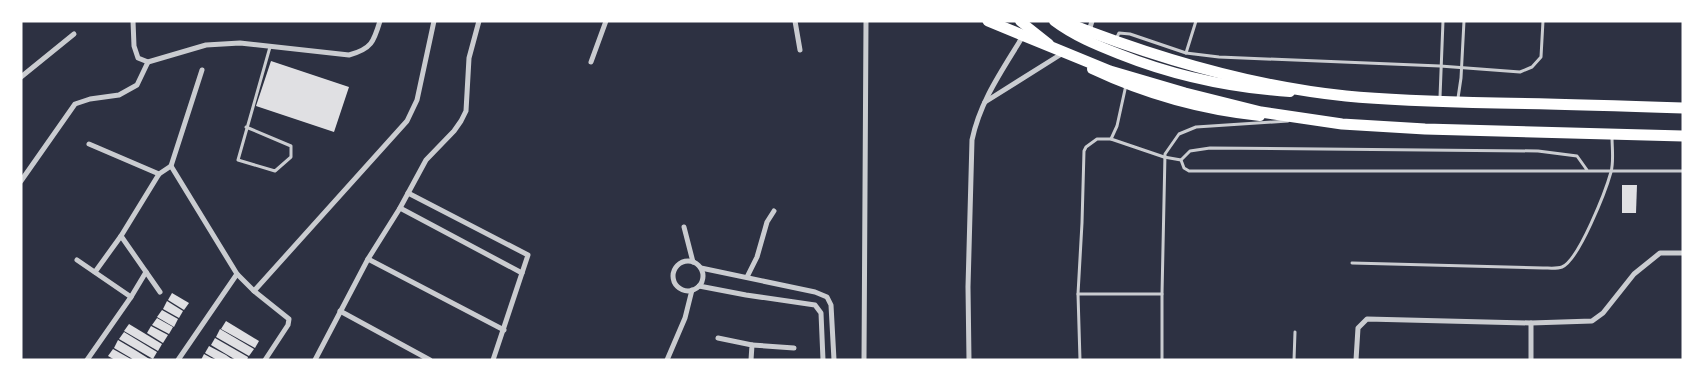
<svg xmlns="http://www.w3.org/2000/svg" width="1704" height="381" viewBox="0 0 1704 381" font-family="'PT Sans Narrow',sans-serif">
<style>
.building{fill:#e0e0e3}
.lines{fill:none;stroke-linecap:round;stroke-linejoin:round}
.service{stroke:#caccd0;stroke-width:3}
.minor{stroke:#caccd0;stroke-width:5}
.trunk{stroke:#fff;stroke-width:10}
.motorway{stroke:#fff;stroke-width:11}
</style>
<rect width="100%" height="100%" fill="#2d3142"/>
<g class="building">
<polygon points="271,61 349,87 334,132 256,106"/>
<polygon points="1622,185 1637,185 1636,213 1622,213"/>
<polygon points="172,293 189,303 184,310 168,300"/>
<polygon points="167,301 183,311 179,318 163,309"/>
<polygon points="162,310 178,319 174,327 157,317"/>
<polygon points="157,318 173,327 169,334 152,325"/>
<polygon points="226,321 259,341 255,348 221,329"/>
<polygon points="129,324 162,344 158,351 124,331"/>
<polygon points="151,326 168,335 163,343 147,333"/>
<polygon points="220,329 254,349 249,356 216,337"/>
<polygon points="124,332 157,352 153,359 119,339"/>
<polygon points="215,338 248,357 247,360 236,360 211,345"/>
<polygon points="118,340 135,350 151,360 134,360 131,358 114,348"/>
<polygon points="209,346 226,355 233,360 217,360 205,353"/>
<polygon points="113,349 129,358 131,360 115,360 108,356"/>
<polygon points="204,354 215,360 201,360"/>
</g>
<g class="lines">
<g class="service">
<polyline points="1118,39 1117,37 1119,33 1130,34 1186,53 1219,57 1440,66 1520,72 1532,67 1541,57 1543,21"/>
<polyline points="1186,53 1196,21"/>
<polyline points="1440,97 1443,21"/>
<polyline points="1458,98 1461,78 1464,21"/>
<polyline points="246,127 291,146 291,157 275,171 238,160 270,47"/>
<polyline points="1111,139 1117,126 1126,85"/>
<polyline points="1587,170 1577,156 1538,151 1210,148 1190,151 1181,160 1184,168 1189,171 1683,171"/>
<path d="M1352,263L1543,268C1549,268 1557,269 1562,267C1579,260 1606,190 1611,172C1614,161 1612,148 1612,137"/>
<polyline points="1078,294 1162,294"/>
<polyline points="1080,360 1078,294 1082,223 1084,151 1086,147 1097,139 1111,139 1164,157 1181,160"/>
<polyline points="1162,360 1162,294 1165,154 1179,134 1196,127 1288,121"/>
<polyline points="1294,360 1295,332"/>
</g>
<g class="minor">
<path d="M133,21L134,46L138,58L148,62L206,45L240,43L349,55C372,49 374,41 380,21"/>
<polyline points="795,21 800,50"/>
<polyline points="1089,31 1092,21"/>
<polyline points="591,62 606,21"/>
<polyline points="21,77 74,34"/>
<polyline points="985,102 1063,53"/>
<polyline points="89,144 159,174"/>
<polyline points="171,166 237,274 254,291 289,319 288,325 265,360"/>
<polyline points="21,181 75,104 90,99 119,95 137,85 148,62"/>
<polyline points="408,193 528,255 493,360"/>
<polyline points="400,208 522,273"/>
<polyline points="684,227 693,262"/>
<polyline points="121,236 160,292"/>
<polyline points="368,259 504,330"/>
<polyline points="77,260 131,297"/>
<circle cx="688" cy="276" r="15"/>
<polyline points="701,268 815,292 827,297 831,305 834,360"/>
<polyline points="95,272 121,236 159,174 171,166 202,70"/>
<polyline points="747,277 757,257 767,222 774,211"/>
<polyline points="699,286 746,295 815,305 821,313 823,360"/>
<polyline points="254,291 407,121 417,100 434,21"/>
<polyline points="340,311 430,360"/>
<polyline points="1531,323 1531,360"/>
<polyline points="718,338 752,345 751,360"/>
<polyline points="752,345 794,348"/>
<polyline points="87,360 131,297 146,272"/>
<polyline points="178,360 237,274"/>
<polyline points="315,360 368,259 400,208 426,160 454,131 461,121 466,111 469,58 479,21"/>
<polyline points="667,360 685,318 692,290"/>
<polyline points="864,360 866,21"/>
<path d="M969,360L968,287L972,140C980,101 1003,69 1023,36"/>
<polyline points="1356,360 1358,328 1367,319 1531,323 1592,321 1603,313 1634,274 1660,253 1683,253"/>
</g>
<g class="trunk">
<polyline points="1020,21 1049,44"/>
<path d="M1054,21C1074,36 1096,45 1119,54C1174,76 1231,88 1290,92"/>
<path d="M1092,69C1145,94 1202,110 1260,116"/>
</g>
<g class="motorway">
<polyline points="988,21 1110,71 1185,93 1261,112 1342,124 1425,129 1683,136"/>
<path d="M1062,21C1153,57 1249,86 1346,96C1397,101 1447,102 1497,103C1559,104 1621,106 1683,108"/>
</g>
</g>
<rect width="1704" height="381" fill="none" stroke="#ffffff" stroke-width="45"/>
</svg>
